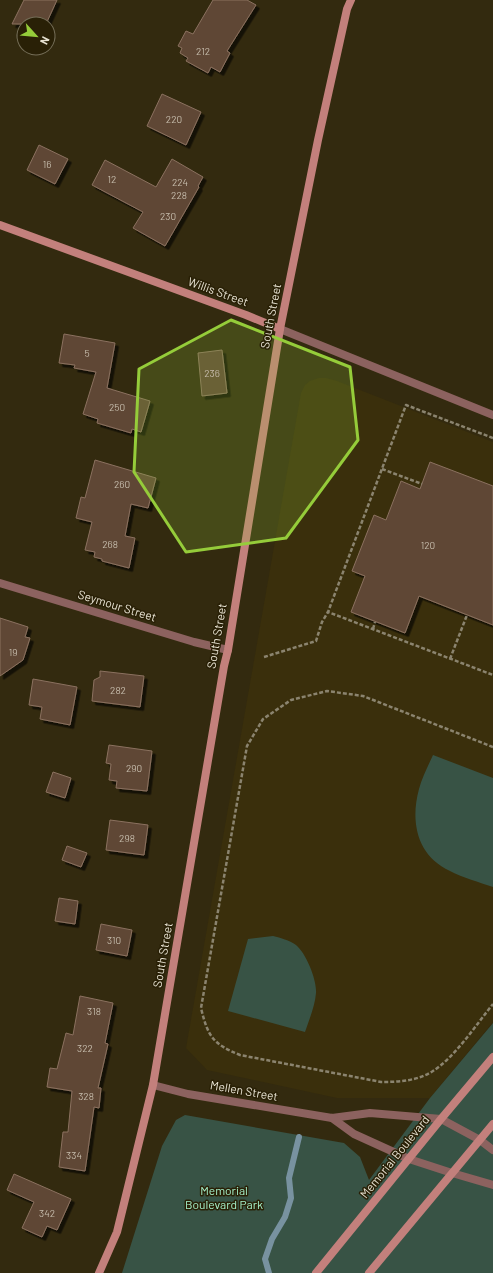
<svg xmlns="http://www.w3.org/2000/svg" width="493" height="1273" viewBox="0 0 493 1273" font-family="Barlow,sans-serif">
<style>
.built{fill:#3a2f0c}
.green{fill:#385345}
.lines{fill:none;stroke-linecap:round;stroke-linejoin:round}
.stream{stroke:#7892a0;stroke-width:6}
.building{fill:#5f4736;stroke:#8b715f;filter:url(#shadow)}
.path{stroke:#8b846f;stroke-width:2.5;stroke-dasharray:4 2;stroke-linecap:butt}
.minor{stroke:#8c625f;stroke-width:8}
.secondary{stroke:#c3807c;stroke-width:8}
.marked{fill:#95cc3a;fill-opacity:0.2;stroke:#95cc3a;stroke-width:3;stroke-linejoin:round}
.labels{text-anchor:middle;stroke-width:3;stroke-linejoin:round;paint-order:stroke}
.number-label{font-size:10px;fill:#c5bbab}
.street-label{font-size:12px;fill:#e7e2d2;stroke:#292006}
.park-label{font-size:12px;fill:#a6f2cc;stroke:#292006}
</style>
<defs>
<filter id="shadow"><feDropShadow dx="3.5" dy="3.5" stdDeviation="0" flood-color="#0009"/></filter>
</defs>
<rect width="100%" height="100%" fill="#332a0f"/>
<polygon class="built" points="319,378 326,378 337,381 493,442 493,1022 430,1098 337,1098 207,1070 186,1048 301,393 305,385 310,381"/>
<g class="green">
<path d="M433,755L493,778V887C479,882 463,878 450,871C417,856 410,822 419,789C422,778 428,766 433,755Z"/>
<path d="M273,936C281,938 289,940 296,945C306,953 317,980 316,993C315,1006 309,1020 305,1032L228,1011L248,939Z"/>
<polygon points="493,1023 493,1273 122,1273 162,1146 176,1120 185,1115 344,1143 360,1157 369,1180 430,1098"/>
</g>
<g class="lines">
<polyline class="stream" points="269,1273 265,1259 272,1239 285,1217 291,1198 289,1178 299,1137"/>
</g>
<g class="building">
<polygon points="24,0 57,0 46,24 12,24"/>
<polygon points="213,0 247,0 256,5 227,51 230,53 220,72 211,67 208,73 186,61 188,58 180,53 182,48 178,46 186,31 193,34"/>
<polygon points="162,94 201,112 186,145 147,126"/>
<polygon points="39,145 68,159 55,184 27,170"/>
<polygon points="172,159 203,177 198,186 199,187 165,246 133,228 143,212 92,185 105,160 156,187"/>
<polygon points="64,334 115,343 107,388 150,401 141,432 132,429 131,433 97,423 98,419 83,414 96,372 74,368 75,365 59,363"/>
<polygon points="222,350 227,393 202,396 198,353"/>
<polygon points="95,460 156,478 148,508 131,504 125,536 135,538 129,568 102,561 102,559 94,557 95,552 85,550 92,522 76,518 81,497 85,498"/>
<polygon points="430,462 493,486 493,625 419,596 405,633 351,612 365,576 352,571 374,515 386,520 401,481 420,489"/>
<polygon points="0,618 28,627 25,637 30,638 23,660 0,676"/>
<polygon points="100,671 144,676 140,707 92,701 94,680 100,677"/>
<polygon points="33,679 77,687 70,725 40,719 42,707 29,705"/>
<polygon points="109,745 152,751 147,791 116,788 117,781 109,780 111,764 106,763"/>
<polygon points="53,772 71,778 65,798 46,792"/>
<polygon points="110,820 148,825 144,855 106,850"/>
<polygon points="67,846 87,853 81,867 62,860"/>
<polygon points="59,898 78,901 75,924 55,921"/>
<polygon points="101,924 132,930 127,956 96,950"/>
<polygon points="80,996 113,1003 105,1043 108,1044 98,1088 101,1088 99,1108 94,1107 85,1171 59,1167 63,1132 68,1132 72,1091 47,1087 50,1068 57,1069 66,1033 73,1035"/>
<polygon points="14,1174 71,1199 57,1230 47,1226 42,1237 22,1228 34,1202 7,1190"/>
</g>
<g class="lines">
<g class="path">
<polyline points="493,438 406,405 328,612 493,675"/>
<polyline points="382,469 422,484"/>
<polyline points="373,629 375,622"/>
<polyline points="264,657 316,641 322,622 328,612"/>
<polyline points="450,659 467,615"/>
<path d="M493,747L363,696L327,691L291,700L263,719L247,746L201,1008C208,1037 213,1044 240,1055L381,1082C399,1082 417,1081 433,1071C455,1057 476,1025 493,1004"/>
</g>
<g class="minor">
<polyline points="280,329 493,415"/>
<polyline points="0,583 194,642 228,650"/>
<polyline points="153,1085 188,1094 332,1118 370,1113 441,1119 480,1140 493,1150"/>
<polyline points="332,1118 354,1134 409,1159 452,1173 493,1185"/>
</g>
<g class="secondary">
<polyline points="0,225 246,315 280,329"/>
<polyline points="99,1273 117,1232 153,1085 224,666 228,650 280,329 318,140 347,9 351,0"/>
<polyline points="316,1273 441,1119 493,1057"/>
<polyline points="369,1273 493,1124"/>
</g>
</g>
<path class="marked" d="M231,320L350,367L358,440L286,538L186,552L134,472L139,369Z"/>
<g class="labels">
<g class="number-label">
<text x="203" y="55">212</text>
<text x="174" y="123">220</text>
<text x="47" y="168">16</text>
<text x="112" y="183">12</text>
<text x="180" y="186">224</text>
<text x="179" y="199">228</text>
<text x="168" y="220">230</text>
<text x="87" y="357">5</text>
<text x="212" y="377">236</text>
<text x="117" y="411">250</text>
<text x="122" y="488">260</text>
<text x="110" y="548">268</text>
<text x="428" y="549">120</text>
<text x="13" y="656">19</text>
<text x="118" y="694">282</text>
<text x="134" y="772">290</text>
<text x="127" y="842">298</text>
<text x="114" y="944">310</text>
<text x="94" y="1015">318</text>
<text x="85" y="1052">322</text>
<text x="86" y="1100">328</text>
<text x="74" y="1159">334</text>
<text x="47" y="1217">342</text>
</g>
<g class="street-label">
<text transform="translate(218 292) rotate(20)" y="4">Willis Street</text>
<text transform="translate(271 316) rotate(-79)" y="4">South Street</text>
<text transform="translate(117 606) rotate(17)" y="4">Seymour Street</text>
<text transform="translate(217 636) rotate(-80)" y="4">South Street</text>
<text transform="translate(163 955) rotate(-80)" y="4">South Street</text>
<text transform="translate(244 1091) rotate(10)" y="4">Mellen Street</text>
<text transform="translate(395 1157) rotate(-51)" y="4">Memorial Boulevard</text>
</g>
<g class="park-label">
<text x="224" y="1195">Memorial<tspan x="224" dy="14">Boulevard Park</tspan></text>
</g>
</g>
<g transform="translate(36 36) rotate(117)"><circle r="19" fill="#292006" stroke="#756e58"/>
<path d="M0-3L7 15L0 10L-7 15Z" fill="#95cc3a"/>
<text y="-6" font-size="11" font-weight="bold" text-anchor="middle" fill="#e7e2d2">N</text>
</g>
</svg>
